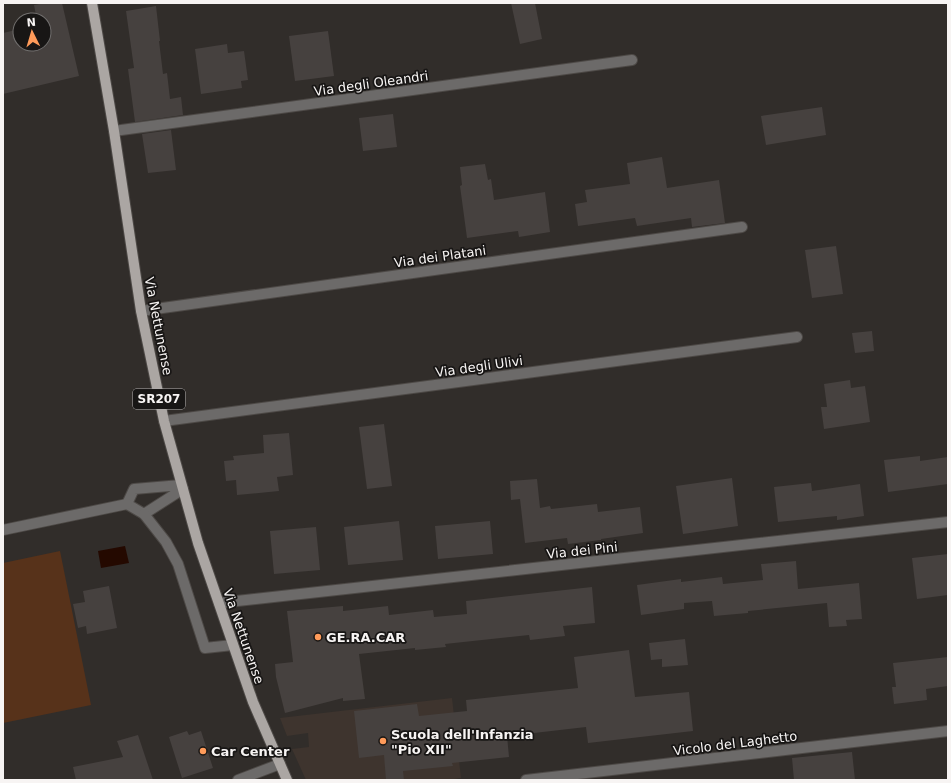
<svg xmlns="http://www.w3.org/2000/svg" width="951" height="783" viewBox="0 0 951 783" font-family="'DejaVu Sans',sans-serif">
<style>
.built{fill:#3e342e}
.green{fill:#57321a}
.water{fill:#240900}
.building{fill:#46413f}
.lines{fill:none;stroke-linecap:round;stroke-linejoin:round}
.minor-casing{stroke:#4d4946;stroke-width:12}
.primary-casing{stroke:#4d4946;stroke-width:12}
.minor{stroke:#6c6a69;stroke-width:10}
.primary{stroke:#aba6a3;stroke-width:10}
.poi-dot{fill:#ff9b5a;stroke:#181615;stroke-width:1.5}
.labels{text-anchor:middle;stroke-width:3.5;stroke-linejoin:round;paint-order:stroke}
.shield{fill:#181615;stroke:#b4b1b0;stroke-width:1}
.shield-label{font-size:12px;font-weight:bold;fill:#f7f4f3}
.street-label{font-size:13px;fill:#f7f4f3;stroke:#181615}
.poi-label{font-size:13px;font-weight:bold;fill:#f7f4f3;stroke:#181615;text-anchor:start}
</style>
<rect width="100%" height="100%" fill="#312d2a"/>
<polygon class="built" points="452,698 461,778 448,780 306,780 292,749 309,747 308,733 287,736 280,718"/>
<polygon class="green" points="60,551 91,705 3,723 3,563"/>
<polygon class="water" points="125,546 129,563 101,568 98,551"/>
<g class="building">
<polygon points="44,3 62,3 79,76 3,94 3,33 20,29 20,44 44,44 44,20 37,20 34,5"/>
<polygon points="511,3 535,3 542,39 520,44"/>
<polygon points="156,6 160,41 159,41 163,74 167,73 170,99 181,97 183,115 135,122 128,69 134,68 126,11"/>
<polygon points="328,31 334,76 295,81 289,36"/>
<polygon points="227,44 228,53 244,51 248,80 241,81 242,88 201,94 195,49"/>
<polygon points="822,107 826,135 766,145 761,116"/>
<polygon points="393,114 397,147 363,151 359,118"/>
<polygon points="171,130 176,170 148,173 142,134"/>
<polygon points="662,157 667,188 719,180 725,223 692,227 691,218 637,226 635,218 578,226 575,204 587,202 585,190 630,184 627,163"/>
<polygon points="485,164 488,180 491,179 494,200 545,192 550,232 519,237 518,231 467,238 460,186 462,185 460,167"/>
<polygon points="836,246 843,294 812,298 805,250"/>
<polygon points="872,331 874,351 855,353 852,333"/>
<polygon points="850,380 851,388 865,386 870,422 824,429 821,407 827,407 824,384"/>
<polygon points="384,424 392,486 367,489 359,427"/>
<polygon points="289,433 293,475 277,477 279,491 237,495 236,480 226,481 224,461 234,460 233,456 264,453 263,435"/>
<polygon points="920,456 920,461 948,457 948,484 888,492 884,460"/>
<polygon points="732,478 738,526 683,534 676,486"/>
<polygon points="537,479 540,508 550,506 551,509 597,504 598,512 640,507 643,533 601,539 601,540 568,544 567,538 525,543 520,499 511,500 510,481"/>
<polygon points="811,483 812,491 860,484 864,516 837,520 837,516 778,522 774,487"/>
<polygon points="399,521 403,560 348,565 344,527"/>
<polygon points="490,521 493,554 438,559 435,526"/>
<polygon points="316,527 320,570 274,574 270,531"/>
<polygon points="948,554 948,595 917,599 912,558"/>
<polygon points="796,561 798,589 859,583 862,619 846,620 847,626 829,627 827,603 748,611 748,613 714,616 712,601 684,603 684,609 641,615 637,585 681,579 681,582 722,577 723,584 763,580 761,564"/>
<polygon points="109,586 117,628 87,634 86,626 78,628 73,604 85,602 83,591"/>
<polygon points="592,587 595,623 563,626 565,636 530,640 529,635 445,644 446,647 415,650 415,648 359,654 365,699 343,701 343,698 285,713 276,677 275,664 293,662 287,611 343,606 343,611 388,606 389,615 433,610 434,617 467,614 466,601"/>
<polygon points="685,639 688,665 662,667 662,659 651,660 649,643"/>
<polygon points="629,650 635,697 689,692 693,731 588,743 586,727 507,736 509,757 452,763 453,766 403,771 404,780 386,780 384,755 359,758 354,711 417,704 419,716 467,711 466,700 578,688 574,657"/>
<polygon points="948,657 948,686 926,689 927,700 894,704 892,687 896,687 893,663"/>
<polygon points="187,731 189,735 201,731 213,768 182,778 169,737"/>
<polygon points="138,735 153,780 76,780 73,767 123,757 117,741"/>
<polygon points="852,752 855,780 794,780 792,758"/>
</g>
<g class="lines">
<defs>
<g id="minor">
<polyline points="114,131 632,60"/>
<polyline points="141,311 742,227"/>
<polyline points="164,421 797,337"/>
<polyline points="181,485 134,489 127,504 144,514 183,489"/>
<polyline points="144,514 166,542 178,564 205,648 233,645"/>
<polyline points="3,530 127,504"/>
<polyline points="219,603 948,522"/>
<polyline points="238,780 280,764"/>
<polyline points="526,780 948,731"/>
</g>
<polyline id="primary" points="92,3 114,131 141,311 164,421 198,543 253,702 287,780"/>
</defs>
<use href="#minor" class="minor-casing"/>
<use href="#primary" class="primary-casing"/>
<use href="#minor" class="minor"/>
<use href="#primary" class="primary"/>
</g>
<g class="poi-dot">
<circle cx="318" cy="637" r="4"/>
<circle cx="383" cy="741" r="4"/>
<circle cx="203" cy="751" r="4"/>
</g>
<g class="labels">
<rect class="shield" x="133" y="389" width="52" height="20" rx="3"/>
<g class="shield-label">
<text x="159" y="403">SR207</text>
</g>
<g class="street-label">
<text transform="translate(371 83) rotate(-8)" y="5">Via degli Oleandri</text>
<text transform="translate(440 256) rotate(-8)" y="5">Via dei Platani</text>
<text transform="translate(159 326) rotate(79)" y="5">Via Nettunense</text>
<text transform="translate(479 366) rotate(-8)" y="5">Via degli Ulivi</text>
<text transform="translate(582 550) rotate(-6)" y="5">Via dei Pini</text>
<text transform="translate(244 636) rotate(71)" y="5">Via Nettunense</text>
<text transform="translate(735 743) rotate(-7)" y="5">Vicolo del Laghetto</text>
</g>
<g class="poi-label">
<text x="326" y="642">GE.RA.CAR</text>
<text x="391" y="739">Scuola dell'Infanzia<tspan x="391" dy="15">"Pio XII"</tspan></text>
<text x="211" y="756">Car Center</text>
</g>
</g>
<rect width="951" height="783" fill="none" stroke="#f7f4f3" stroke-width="8"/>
<g transform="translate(32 32) rotate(355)"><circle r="19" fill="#181615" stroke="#716f6e"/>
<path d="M0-3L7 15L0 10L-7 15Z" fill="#ff9b5a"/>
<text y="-6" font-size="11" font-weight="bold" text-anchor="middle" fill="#f7f4f3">N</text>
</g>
</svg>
